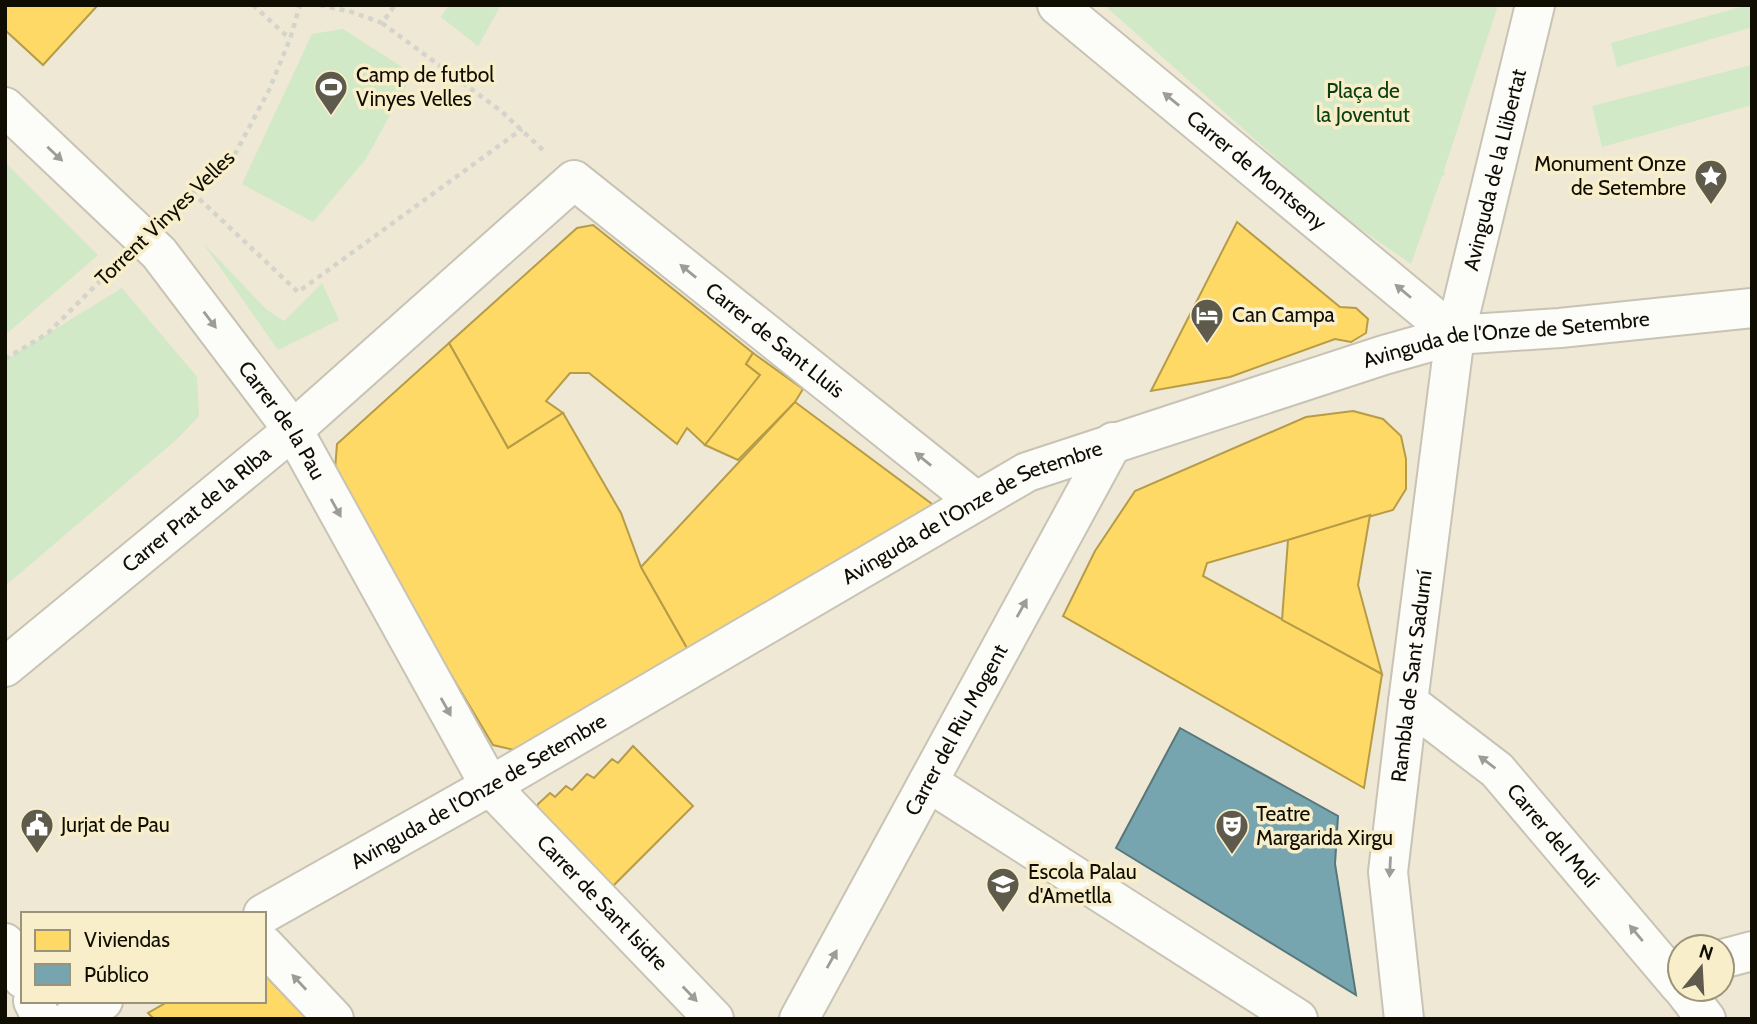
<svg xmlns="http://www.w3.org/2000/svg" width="1757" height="1024" viewBox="0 0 1757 1024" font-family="Cabin,sans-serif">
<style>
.green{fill:#d1e9c6}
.homes{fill:#ffd966;stroke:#b79c48;stroke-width:2}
.public{fill:#76a5af;stroke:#57777b;stroke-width:2}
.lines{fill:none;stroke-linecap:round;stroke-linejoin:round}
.street-casing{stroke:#c8c3b4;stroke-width:42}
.secondary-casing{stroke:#c8c3b4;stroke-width:42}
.path{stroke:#d4d3cc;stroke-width:4.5;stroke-dasharray:5 5;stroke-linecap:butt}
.street{stroke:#fcfcf9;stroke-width:38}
.secondary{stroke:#fcfcf9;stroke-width:38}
.oneway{fill:#9e9c97}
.labels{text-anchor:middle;stroke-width:7;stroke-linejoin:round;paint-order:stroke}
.poi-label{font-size:21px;fill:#100d03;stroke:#f8eeca;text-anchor:start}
.park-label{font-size:21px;fill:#094011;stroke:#f8eeca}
.street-label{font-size:21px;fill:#100d03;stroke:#f8eeca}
</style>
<rect width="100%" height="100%" fill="#eee8d4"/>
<g class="green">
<polygon points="449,5 501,5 478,46 441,17"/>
<polygon points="1104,5 1498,5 1444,170 1445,175 1442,176 1411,264 1339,214"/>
<polygon points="1748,5 1752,5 1752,27 1617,67 1611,43"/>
<polygon points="343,29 413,74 365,160 313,222 242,184 312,34"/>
<polygon points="1752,65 1752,105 1602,147 1592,106"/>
<polygon points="5,162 98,255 5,335"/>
<polygon points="203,243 267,310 284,321 322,283 339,320 278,350"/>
<polygon points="122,288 197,377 199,416 177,439 5,586 5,360"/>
</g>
<g class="homes">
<polygon points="5,5 98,5 43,65 5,30"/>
<polygon points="1237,222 1340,307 1356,308 1368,319 1366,333 1351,342 1335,339 1230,377 1151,391"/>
<polygon points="593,225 753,353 746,364 760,375 705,445 687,428 677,444 589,373 570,373 546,401 563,413 508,448 449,343 577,228"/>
<polygon points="449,343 508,448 563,413 621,513 641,567 691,655 514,750 493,745 340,489 335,470 337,444"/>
<polygon points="753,353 803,389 795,402 738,460 705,445 760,375 746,364"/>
<polygon points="795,402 936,507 691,655 641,567"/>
<polygon points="1353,411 1383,419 1401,436 1406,459 1406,489 1393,510 1207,563 1203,576 1382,674 1364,788 1063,616 1095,551 1135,491 1306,417"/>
<polygon points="1370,515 1358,585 1382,674 1282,620 1288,540"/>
<polygon points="633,746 693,806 602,897 533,826 538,804 550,793 555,797 566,786 572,790 587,774 594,778 612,759 618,763"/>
<polygon points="264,974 307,1019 154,1019 148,1013 169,1001 264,1001"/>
</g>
<polygon class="public" points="1180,728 1338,816 1335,864 1356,995 1116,848"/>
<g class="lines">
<defs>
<g id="street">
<path id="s1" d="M1057,5L1455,335"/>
<path id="s2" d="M5,107L159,253L293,430L490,786L714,1019"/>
<path id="s3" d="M5,667L293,430L574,180L976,501"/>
<path id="s4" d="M1408,702L1497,770L1680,986"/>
<polyline points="928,782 1298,1019"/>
<polyline points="5,943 23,979"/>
<polyline points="264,945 334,1019"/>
<polyline points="1722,959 1752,951"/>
<polyline points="1683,989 1706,1019"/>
<polyline points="33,1001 42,1019"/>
<path id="s5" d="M799,1019L1113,442"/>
<path id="s6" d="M1404,1019L1388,872L1408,702L1455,335L1535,5"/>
</g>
<g id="secondary">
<path id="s7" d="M263,914L490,786L1027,472L1384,355L1455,335L1560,328L1752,308"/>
<polyline points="71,1019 103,1001"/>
</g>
</defs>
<use href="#street" class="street-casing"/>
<use href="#secondary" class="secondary-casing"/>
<g class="path">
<polyline points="253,5 290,39"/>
<polyline points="320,5 352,12 382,23 395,5"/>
<polyline points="382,23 501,111 543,150"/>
<polyline points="192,192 298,292 522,129"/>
<polyline points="175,208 235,154 269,90 290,39 300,5"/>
<polyline points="5,359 48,333 113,268"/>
</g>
<use href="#street" class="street"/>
<use href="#secondary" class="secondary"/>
</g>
<defs><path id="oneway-solid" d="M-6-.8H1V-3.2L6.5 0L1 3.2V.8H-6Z" transform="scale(1.75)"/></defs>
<g class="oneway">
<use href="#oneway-solid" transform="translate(1171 99) rotate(-141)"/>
<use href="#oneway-solid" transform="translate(55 154) rotate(43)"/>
<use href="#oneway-solid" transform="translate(688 271) rotate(-141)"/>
<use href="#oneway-solid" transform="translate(1403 291) rotate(-140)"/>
<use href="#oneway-solid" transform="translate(210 320) rotate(53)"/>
<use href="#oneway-solid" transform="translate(923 459) rotate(-141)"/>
<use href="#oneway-solid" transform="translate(336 508) rotate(61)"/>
<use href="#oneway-solid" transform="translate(1022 608) rotate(-61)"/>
<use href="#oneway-solid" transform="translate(446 707) rotate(61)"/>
<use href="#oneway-solid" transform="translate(1487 762) rotate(-143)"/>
<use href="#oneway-solid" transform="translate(1390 867) rotate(93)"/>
<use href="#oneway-solid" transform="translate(1636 933) rotate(-130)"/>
<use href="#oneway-solid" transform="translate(832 959) rotate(-61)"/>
<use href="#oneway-solid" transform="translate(299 982) rotate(-133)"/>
<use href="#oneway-solid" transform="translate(690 994) rotate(46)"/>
</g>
<defs>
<symbol id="stadium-pin" viewBox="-11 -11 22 30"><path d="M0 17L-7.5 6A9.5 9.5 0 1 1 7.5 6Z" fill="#5e5a4c" stroke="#f8eeca"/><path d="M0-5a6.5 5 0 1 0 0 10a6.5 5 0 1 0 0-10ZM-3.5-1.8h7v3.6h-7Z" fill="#fff"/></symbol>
<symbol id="sight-pin" viewBox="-11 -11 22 30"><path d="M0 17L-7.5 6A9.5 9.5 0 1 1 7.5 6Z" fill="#5e5a4c" stroke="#f8eeca"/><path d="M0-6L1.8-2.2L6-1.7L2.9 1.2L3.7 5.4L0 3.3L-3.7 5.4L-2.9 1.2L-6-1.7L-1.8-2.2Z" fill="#fff"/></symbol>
<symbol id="hotel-pin" viewBox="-11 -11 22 30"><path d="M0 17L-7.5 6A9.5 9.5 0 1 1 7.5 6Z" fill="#5e5a4c" stroke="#f8eeca"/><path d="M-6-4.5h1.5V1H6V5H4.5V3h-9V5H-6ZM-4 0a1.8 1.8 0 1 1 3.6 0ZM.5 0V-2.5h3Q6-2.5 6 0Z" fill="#fff"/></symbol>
<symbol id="civic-pin" viewBox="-11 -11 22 30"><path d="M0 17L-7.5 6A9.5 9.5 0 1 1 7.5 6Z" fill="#5e5a4c" stroke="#f8eeca"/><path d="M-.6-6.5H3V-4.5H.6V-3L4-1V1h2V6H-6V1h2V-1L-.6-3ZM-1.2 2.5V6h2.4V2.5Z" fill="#fff"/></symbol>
<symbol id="theatre-pin" viewBox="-11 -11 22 30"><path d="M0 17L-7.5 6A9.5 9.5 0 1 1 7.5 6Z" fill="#5e5a4c" stroke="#f8eeca"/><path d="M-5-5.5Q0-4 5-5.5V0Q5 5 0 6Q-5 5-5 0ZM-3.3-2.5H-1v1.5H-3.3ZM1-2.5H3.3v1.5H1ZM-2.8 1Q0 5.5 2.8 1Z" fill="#fff"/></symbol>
<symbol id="school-pin" viewBox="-11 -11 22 30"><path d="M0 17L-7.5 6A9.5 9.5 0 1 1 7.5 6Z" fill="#5e5a4c" stroke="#f8eeca"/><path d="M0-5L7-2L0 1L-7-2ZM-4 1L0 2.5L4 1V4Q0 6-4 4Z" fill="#fff"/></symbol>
</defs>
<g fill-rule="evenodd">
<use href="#stadium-pin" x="312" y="68" width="38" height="52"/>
<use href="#sight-pin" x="1692" y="157" width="38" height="52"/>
<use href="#hotel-pin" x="1188" y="296" width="38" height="52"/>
<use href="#civic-pin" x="18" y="806" width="38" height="52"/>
<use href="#theatre-pin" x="1213" y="807" width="38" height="52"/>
<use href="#school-pin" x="984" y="865" width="38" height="52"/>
</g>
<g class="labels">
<g class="poi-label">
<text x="356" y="82">Camp de futbol<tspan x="356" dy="24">Vinyes Velles</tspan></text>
<text x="1686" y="171" text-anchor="end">Monument Onze<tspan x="1686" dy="24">de Setembre</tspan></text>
<text x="1232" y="322">Can Campa</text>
<text x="1256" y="821">Teatre<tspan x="1256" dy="24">Margarida Xirgu</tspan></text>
<text x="61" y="832">Jurjat de Pau</text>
<text x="1028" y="879">Escola Palau<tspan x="1028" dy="24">d'Ametlla</tspan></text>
</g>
<g class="park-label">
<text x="1363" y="98">Plaça de<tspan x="1363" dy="24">la Joventut</tspan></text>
</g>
<g class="street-label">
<text dy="7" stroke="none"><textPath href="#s1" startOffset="259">Carrer de Montseny</textPath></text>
<text dy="7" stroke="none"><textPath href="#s6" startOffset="859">Avinguda de la Llibertat</textPath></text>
<text transform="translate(165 218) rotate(-44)" y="7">Torrent Vinyes Velles</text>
<text dy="7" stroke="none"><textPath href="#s3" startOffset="1006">Carrer de Sant Lluis</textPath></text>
<text dy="7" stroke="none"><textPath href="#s7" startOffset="1382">Avinguda de l'Onze de Setembre</textPath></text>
<text dy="7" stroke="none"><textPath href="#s2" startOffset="420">Carrer de la Pau</textPath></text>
<text dy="7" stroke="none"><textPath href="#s3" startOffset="248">Carrer Prat de la RIba</textPath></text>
<text dy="7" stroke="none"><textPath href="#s7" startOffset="816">Avinguda de l'Onze de Setembre</textPath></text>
<text dy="7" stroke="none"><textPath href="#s6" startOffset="345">Rambla de Sant Sadurní</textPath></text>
<text dy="7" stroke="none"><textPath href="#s5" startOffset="329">Carrer del Riu Mogent</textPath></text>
<text dy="7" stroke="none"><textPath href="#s7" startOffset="248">Avinguda de l'Onze de Setembre</textPath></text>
<text dy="7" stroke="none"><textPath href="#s4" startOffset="198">Carrer del Molí</textPath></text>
<text dy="7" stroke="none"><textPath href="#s2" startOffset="1003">Carrer de Sant Isidre</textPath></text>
</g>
</g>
<rect width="1757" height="1024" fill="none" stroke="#100d03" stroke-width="14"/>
<rect x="21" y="912" width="245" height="91" fill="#f8eeca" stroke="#9b947a" stroke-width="2"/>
<rect x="35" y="930" width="35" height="21" fill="#ffd966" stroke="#9b947a" stroke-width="2"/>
<text x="84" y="947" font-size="21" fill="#100d03">Viviendas</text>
<rect x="35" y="964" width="35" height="21" fill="#76a5af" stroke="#9b947a" stroke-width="2"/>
<text x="84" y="982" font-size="21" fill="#100d03">Público</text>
<g transform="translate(1701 968) rotate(18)"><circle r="33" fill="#f8eeca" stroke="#9b947a" stroke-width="2"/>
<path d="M0-5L12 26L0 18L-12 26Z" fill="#5e5a4c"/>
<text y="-10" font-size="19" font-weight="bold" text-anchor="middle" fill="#100d03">N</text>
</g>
</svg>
